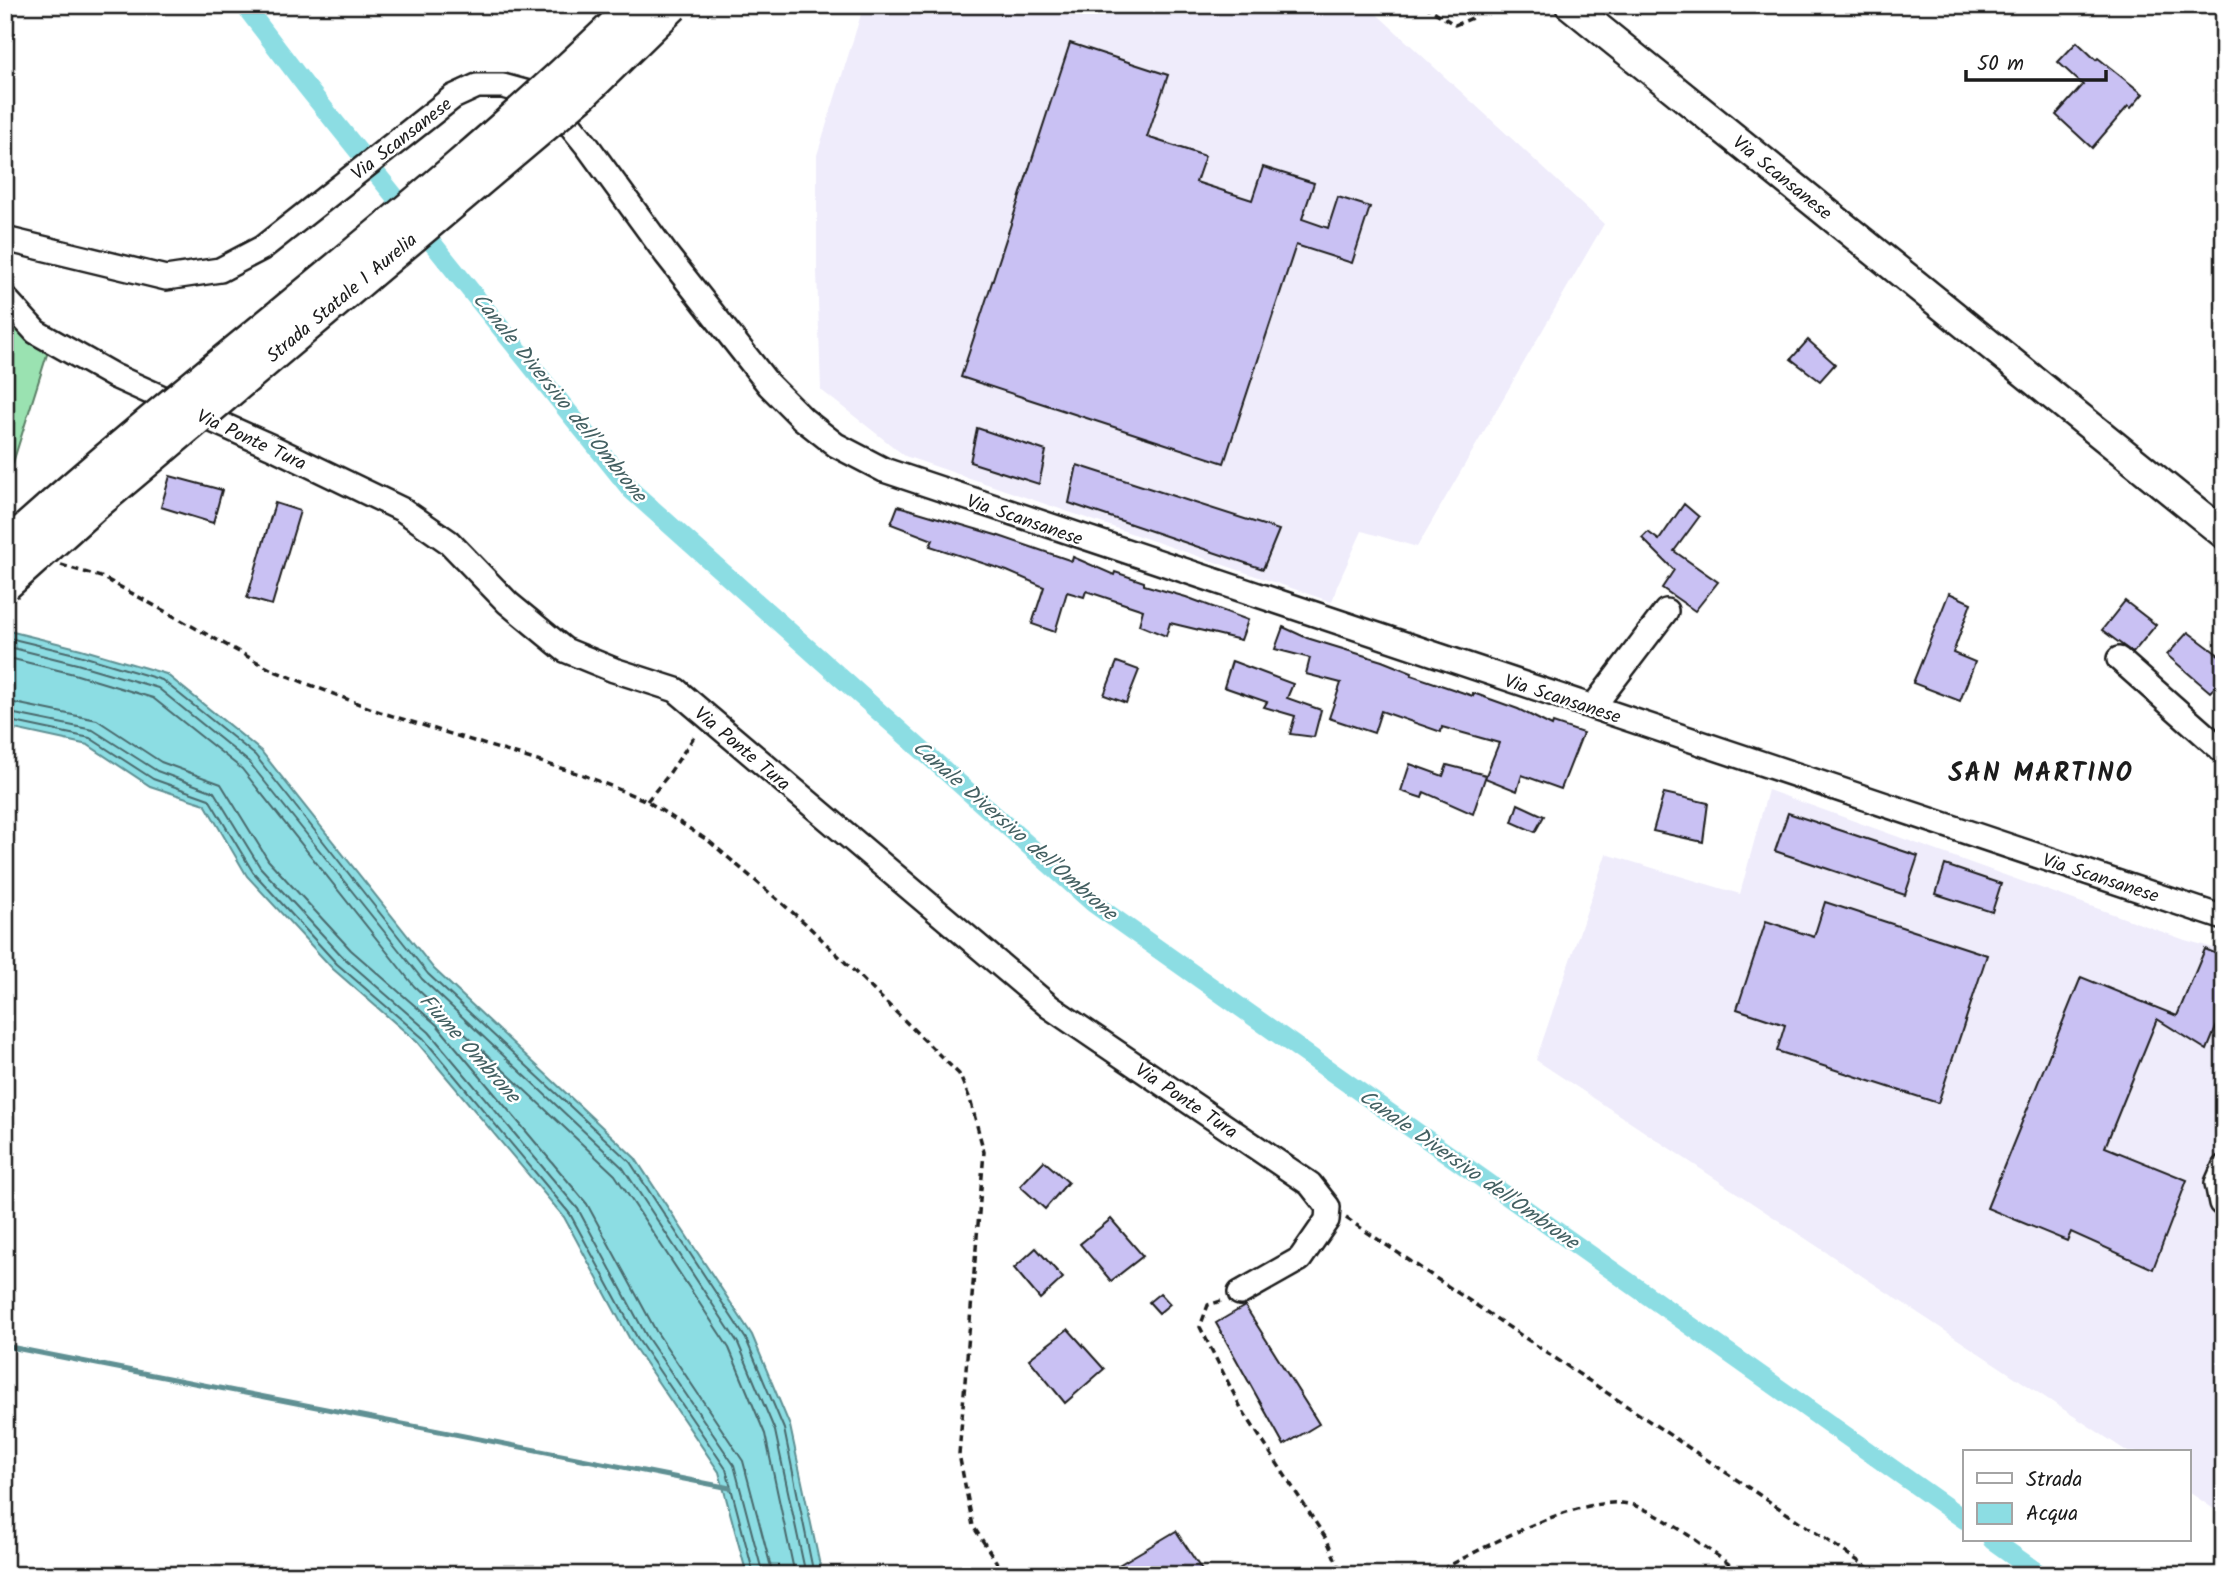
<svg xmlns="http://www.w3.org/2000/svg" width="2229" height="1580" viewBox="0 0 2229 1580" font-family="Kalam,sans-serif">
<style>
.built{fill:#efecfb}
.green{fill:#9ae2b1;stroke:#5b7f66;stroke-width:2}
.water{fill:#8cdde3;stroke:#5f9093;stroke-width:2}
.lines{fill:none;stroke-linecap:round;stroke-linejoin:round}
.shore{stroke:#49696c;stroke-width:2}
.stream{stroke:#5f9093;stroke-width:5}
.canal{stroke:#8cdde3;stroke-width:19}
.building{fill:#c9c1f3;stroke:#1c1c1c;stroke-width:2}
.minor-casing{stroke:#1c1c1c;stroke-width:28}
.major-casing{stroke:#1c1c1c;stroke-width:33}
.path{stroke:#1c1c1c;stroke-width:3.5;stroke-dasharray:7 5;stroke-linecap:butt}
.minor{stroke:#fff;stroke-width:23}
.major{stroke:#fff;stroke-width:28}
.highway-bridge-casing{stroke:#1c1c1c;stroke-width:38;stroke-linecap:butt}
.highway-bridge{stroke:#fff;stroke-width:33}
.labels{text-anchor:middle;stroke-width:5;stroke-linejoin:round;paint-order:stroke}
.street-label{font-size:19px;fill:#1c1c1c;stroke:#fff}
.water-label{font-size:21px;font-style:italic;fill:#436062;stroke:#fff}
.district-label{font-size:26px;font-weight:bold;letter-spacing:2px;fill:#1c1c1c;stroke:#fff}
</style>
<rect width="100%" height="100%" fill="#fff"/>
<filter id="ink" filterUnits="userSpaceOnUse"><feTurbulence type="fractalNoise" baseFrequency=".0143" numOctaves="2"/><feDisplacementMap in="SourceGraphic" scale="14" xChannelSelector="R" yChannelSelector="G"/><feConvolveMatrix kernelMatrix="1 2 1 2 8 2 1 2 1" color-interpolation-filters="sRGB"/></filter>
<g filter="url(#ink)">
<g class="built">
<polygon points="864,5 1367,5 1604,224 1417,547 1362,531 1337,586 1332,602 905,456 821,390 817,271 817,155"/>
<polygon points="1768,790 2185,940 2224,951 2224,1516 2189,1492 2189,1452 2128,1452 1536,1060 1606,854 1740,894"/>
</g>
<polygon class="green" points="5,309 49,348 5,488"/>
<polygon class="water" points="5,630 81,649 166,674 261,751 434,969 635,1158 752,1335 790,1426 822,1575 747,1575 719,1472 633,1345 564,1217 417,1042 333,969 247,876 205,804 150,786 88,745 5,727"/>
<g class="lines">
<g class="shore">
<polyline points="5,637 79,655 162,680 255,755 428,974 630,1162 746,1339 784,1429 814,1575"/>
<polyline points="5,646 77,664 158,688 249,762 422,979 623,1168 738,1343 775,1431 806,1575"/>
<polyline points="5,657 74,674 153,698 242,769 414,986 615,1175 729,1348 765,1434 795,1575"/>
<polyline points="5,701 97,720 161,762 221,784 268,860 351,950 437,1025 587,1204 656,1331 743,1461 773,1575"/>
<polyline points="5,712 93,730 157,771 214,792 260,867 343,957 429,1032 578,1209 647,1337 734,1465 763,1575"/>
<polyline points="5,720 90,738 153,779 209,799 253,872 337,964 423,1038 570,1214 639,1341 726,1469 754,1575"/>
</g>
<polyline class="stream" points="5,1346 730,1488"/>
<g class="canal">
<polyline points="244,5 305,85 632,491 1093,903 1965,1520"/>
<polyline points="1992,1540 2041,1575"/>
</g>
</g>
<g class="building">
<polygon points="2077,42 2096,60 2098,58 2143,94 2131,108 2128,106 2092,148 2056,115 2083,85 2058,62"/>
<polygon points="1070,43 1168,75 1147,137 1205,156 1196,182 1252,200 1263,167 1314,183 1302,219 1328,228 1338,197 1370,207 1352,263 1296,245 1224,463 961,377"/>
<polygon points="1808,340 1835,364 1820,381 1791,359"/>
<polygon points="977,428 1046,451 1039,484 970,462"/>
<polygon points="1077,465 1279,530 1263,569 1069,503"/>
<polygon points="170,476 222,490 213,523 161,507"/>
<polygon points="275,503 300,511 272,605 247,598"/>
<polygon points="1684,504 1699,517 1674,551 1718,582 1695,611 1662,588 1674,570 1642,538 1648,532 1659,540"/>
<polygon points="898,506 999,536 1072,561 1073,557 1114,575 1115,572 1144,582 1144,585 1186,597 1248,620 1241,640 1170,623 1166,636 1139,625 1143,610 1086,591 1084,597 1067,592 1055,632 1032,624 1044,587 1007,571 930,546 933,540 891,524"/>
<polygon points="1949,593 1971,603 1953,653 1975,662 1960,701 1913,683"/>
<polygon points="2125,601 2156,625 2133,653 2102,630"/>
<polygon points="1283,627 1307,638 1382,661 1412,673 1411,675 1473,696 1473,693 1518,709 1552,726 1553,723 1583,733 1561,789 1522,775 1517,791 1485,778 1499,743 1442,727 1441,732 1381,711 1374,733 1329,718 1341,683 1306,674 1310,658 1275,649"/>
<polygon points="2188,632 2224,659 2224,678 2210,692 2167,655"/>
<polygon points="1232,661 1293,684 1287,698 1321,710 1314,737 1290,734 1295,716 1264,707 1267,702 1224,687"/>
<polygon points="1117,662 1139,670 1126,703 1104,695"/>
<polygon points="1410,764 1443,776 1447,765 1486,775 1473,814 1424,792 1422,798 1401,791"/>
<polygon points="1664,793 1708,803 1703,842 1653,831"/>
<polygon points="1518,804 1544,816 1535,832 1512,822"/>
<polygon points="1788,813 1918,856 1905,895 1775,851"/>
<polygon points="1945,865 2001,884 1992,912 1936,894"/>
<polygon points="1825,902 1987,955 1938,1103 1777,1051 1785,1025 1737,1009 1766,921 1814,937"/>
<polygon points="2205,949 2224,957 2224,1008 2207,1050 2157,1019 2105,1147 2187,1180 2153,1269 2071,1232 2067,1241 1987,1208 2081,977 2177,1016"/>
<polygon points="1044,1161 1068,1182 1045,1209 1020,1186"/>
<polygon points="1111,1219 1143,1256 1111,1281 1080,1244"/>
<polygon points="1036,1248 1063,1278 1040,1299 1014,1268"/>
<polygon points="1160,1293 1170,1304 1159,1313 1149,1302"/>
<polygon points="1245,1306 1319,1424 1284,1445 1216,1323"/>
<polygon points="1068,1329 1104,1369 1065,1403 1029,1359"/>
<polygon points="1176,1531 1205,1575 1102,1575"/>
</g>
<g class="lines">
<defs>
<g id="minor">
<polyline points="5,239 166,278 220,270 262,248 453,97 477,86 503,86 525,92 555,106 588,147 666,254 769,385 803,419 836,445 884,470 2224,918"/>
<polyline points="5,298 36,332 114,376 270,446 403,510 449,542 508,603 565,650 614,670 676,690 1050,1007 1310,1184 1328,1207 1327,1220 1300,1259 1240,1293"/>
<polyline points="2119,659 2224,752"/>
<polyline points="1593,707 1666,611"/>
<polyline points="2221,1203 2217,1183 2224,1167"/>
</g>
<polyline id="major" points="1570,5 2224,534"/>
</defs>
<use href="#minor" class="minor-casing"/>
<use href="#major" class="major-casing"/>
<g class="path">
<polyline points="1424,5 1455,25 1472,18 1483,5"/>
<polyline points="61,565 104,578 272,670 380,712 586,776 647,801 710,842 805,923 959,1074 970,1099 984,1152 959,1454 973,1526 1005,1575"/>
<polyline points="647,801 666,778 696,734"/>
<polyline points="1346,1218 1879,1575"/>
<polyline points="1221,1301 1208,1305 1200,1327 1241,1408 1327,1540 1342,1575"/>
<path d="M1431,1575C1477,1552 1586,1488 1636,1506C1668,1517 1714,1554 1744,1575"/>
</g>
<use href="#minor" class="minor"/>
<use href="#major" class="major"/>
<defs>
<g id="highway-bridge">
<path d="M5,549C210,363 439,200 636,5"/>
<polyline points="5,584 91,507 582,93 672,5"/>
</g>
</defs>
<use href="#highway-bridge" class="highway-bridge-casing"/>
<use href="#highway-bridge" class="highway-bridge"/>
</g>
</g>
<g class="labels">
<g class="street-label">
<text transform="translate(401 138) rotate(-38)" y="7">Via Scansanese</text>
<text transform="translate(1783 177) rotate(39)" y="7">Via Scansanese</text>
<text transform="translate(341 297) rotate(-40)" y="7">Strada Statale 1 Aurelia</text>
<text transform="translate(252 439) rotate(25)" y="7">Via Ponte Tura</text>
<text transform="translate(1025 519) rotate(19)" y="7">Via Scansanese</text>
<text transform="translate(1563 698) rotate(18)" y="7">Via Scansanese</text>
<text transform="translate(743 748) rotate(40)" y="7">Via Ponte Tura</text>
<text transform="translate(2101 877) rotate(18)" y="7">Via Scansanese</text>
<text transform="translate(1187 1100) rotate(34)" y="7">Via Ponte Tura</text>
</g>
<g class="water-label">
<text transform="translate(560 397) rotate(51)" y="7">Canale Diversivo dell'Ombrone</text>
<text transform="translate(1015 830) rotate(41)" y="7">Canale Diversivo dell'Ombrone</text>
<text transform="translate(470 1048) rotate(48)" y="7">Fiume Ombrone</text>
<text transform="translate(1469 1169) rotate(35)" y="7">Canale Diversivo dell'Ombrone</text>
</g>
<g class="district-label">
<text x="2041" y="781">SAN MARTINO</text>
</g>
</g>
<rect width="2229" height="1580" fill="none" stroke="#fff" stroke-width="28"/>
<rect x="14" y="14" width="2201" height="1552" fill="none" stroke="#1c1c1c" stroke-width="2.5" filter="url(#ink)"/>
<rect x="1963" y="1450" width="228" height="91" fill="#ffffff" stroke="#a4a4a4" stroke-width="2"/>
<rect x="1977" y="1473" width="35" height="10" fill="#ffffff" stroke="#a4a4a4" stroke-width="2"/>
<text x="2026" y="1486" font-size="21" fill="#1c1c1c">Strada</text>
<rect x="1977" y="1503" width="35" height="21" fill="#8cdde3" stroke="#a4a4a4" stroke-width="2"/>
<text x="2026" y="1520" font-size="21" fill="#1c1c1c">Acqua</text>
<path d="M1966 70v10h140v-10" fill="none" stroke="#1c1c1c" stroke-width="3.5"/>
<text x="1977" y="70" font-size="21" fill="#1c1c1c" stroke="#ffffff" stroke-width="5" paint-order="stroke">50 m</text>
</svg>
